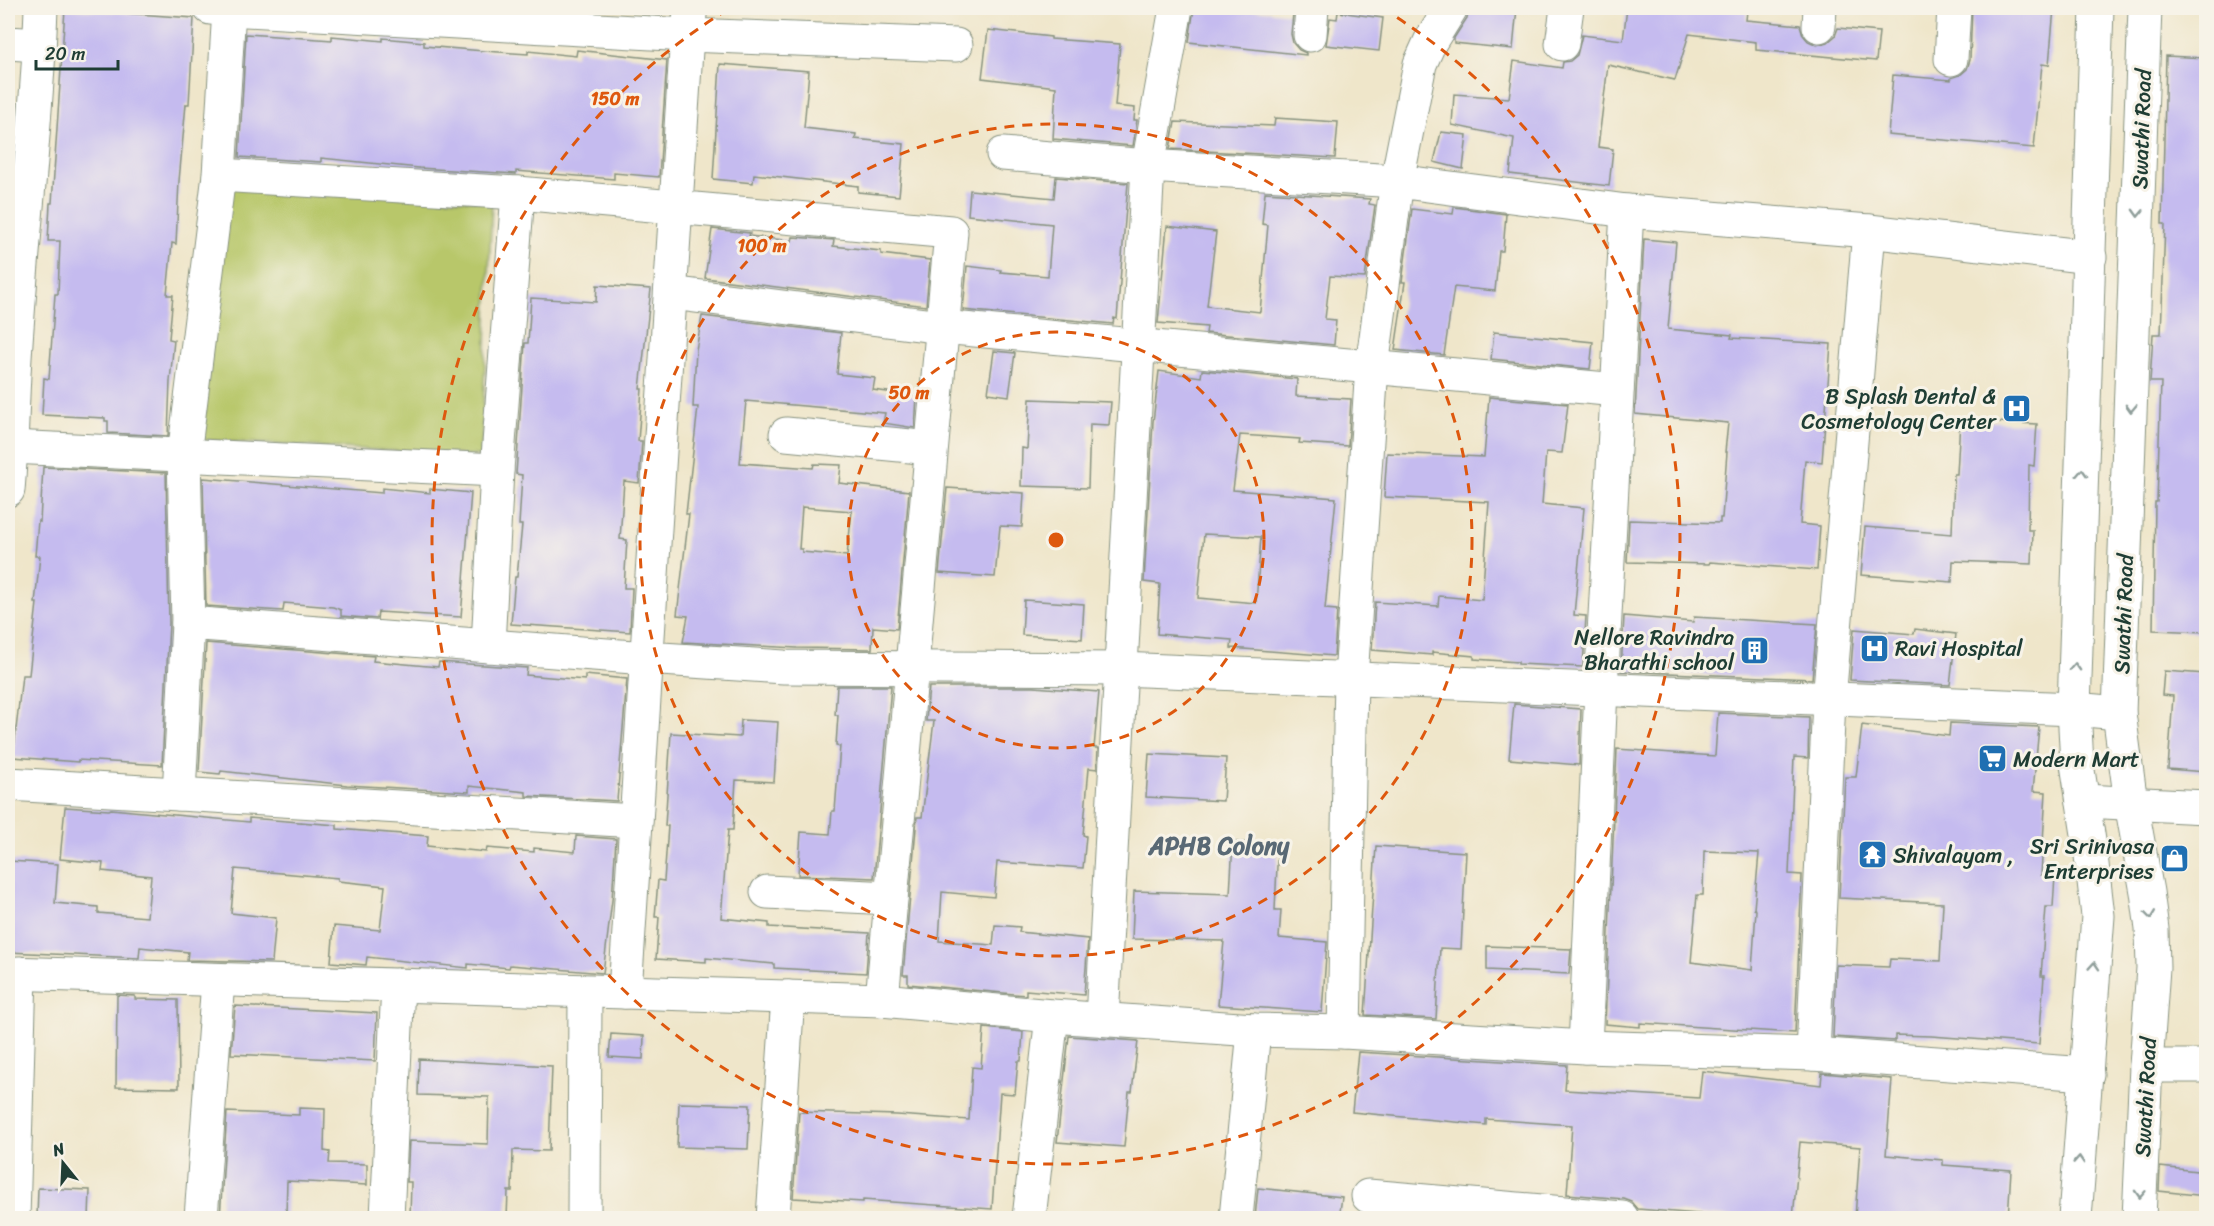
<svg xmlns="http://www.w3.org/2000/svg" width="2214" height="1226" viewBox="0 0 2214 1226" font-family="Sriracha,sans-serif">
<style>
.green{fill:#b8c76a;stroke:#6c824f;stroke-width:1.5}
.building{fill:#c5bbef;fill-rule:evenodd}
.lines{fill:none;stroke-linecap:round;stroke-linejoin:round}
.minor-casing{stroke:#87927f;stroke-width:35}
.minor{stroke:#fff;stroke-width:33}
.oneway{stroke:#8f9e9a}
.ring{fill:none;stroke:#de580e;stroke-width:3;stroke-dasharray:10 8}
.labels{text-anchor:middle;stroke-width:6;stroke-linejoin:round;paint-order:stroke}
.street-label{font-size:22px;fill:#1f3d34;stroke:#f7f3e8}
.poi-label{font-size:22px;fill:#1f3d34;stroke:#f7f3e8;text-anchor:end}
.neighbourhood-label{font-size:24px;font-weight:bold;fill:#596975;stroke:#f7f3e8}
.centre{fill:#de580e;stroke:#f7f3e8;stroke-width:3}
.ring-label{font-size:18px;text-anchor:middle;font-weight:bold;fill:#de580e;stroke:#f7f3e8;stroke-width:6;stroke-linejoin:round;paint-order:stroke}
</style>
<rect width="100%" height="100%" fill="#f7f3e8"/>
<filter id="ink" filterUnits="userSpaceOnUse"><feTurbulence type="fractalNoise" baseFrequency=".0167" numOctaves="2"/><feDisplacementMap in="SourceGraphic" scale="12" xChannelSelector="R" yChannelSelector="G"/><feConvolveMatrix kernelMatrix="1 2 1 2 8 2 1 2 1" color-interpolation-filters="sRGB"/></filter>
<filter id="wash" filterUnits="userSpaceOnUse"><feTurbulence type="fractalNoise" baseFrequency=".008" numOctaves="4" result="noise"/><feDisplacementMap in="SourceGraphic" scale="24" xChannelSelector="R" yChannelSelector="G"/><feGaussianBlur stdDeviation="1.35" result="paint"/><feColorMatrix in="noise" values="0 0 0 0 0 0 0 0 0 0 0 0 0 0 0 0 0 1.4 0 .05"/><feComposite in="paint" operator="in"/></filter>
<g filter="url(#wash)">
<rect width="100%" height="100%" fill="#efe6ca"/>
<polygon class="green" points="230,184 492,202 481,456 199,440"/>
<g id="blocks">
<g class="building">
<polygon points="1194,8 1233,8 1293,14 1291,34 1293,43 1299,50 1306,53 1306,55 1189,42"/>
<polygon points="1470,8 1517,8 1513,49 1454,43 1454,38 1467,18"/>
<polygon points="1627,8 1686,8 1685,9 1747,11 1746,20 1800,25 1803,35 1808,41 1817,45 1828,42 1835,36 1838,28 1879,32 1876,61 1756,50 1756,42 1689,34 1675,80 1608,65 1598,147 1613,149 1609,186 1510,174 1514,138 1452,125 1454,94 1509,98 1514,61 1562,68 1563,62 1570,61 1577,55 1582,35 1623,40"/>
<polygon points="1972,8 2054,8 2049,65 2042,64 2034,148 1888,135 1893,75 1951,80 1951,78 1960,75 1967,69 1970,60"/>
<polygon points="65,9 194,18 189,104 186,104 179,181 176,244 172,243 167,295 173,295 169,339 174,340 170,381 168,436 108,433 108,421 105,421 105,418 42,415 44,378 49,379 55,294 58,294 60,241 48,241 50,203 52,203"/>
<polygon points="1338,12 1383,18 1379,51 1326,45 1330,18 1337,19"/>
<polygon points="988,30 1051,37 1051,39 1120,44 1115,106 1135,108 1134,120 1137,120 1133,146 1053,139 1056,87 982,78"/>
<polygon points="246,34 332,40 332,36 383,41 383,38 424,42 424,46 484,51 528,54 528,51 576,56 577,50 667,60 659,177 614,173 614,179 516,171 516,174 419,168 321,158 321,162 239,157"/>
<polygon points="2166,56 2206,58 2206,632 2153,630 2155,502 2157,502 2161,382 2150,382 2153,334 2161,334 2165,224 2162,224"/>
<polygon points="720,64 809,71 804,128 856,134 855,139 904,144 899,196 858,192 858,186 754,174 753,183 713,179"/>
<polygon points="1275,118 1338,122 1335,158 1170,149 1175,122 1274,126"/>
<polygon points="1441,132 1467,135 1463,169 1434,162"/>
<polygon points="1056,177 1128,183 1117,319 1114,318 1113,324 963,310 967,266 1001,270 1000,272 1048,276 1052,224 968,215 970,190 1054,198"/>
<polygon points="1265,192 1370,199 1369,204 1375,205 1365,278 1330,276 1325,319 1336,320 1334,345 1206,333 1207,327 1158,323 1167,226 1216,232 1207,306 1260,312 1268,225 1262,224"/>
<polygon points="1454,207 1506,214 1503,251 1499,251 1495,291 1454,287 1444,355 1395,350 1405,282 1402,282 1412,209 1453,214"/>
<polygon points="712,229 750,233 749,236 792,241 793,237 834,240 833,246 881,251 881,254 930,260 926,306 705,278"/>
<polygon points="1644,239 1676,242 1668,329 1732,335 1731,338 1831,344 1822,462 1805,460 1800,524 1820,526 1817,570 1710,562 1709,564 1627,562 1629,520 1720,523 1720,518 1722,518 1727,452 1725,452 1728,423 1635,414"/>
<polygon points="597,285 651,289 640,389 642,389 638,441 642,441 639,483 624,481 620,539 627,540 624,588 632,588 630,632 511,624 515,577 517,577 522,525 519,525 522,475 516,474 525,343 528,343 531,298 596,302"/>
<path d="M702,316L841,333L837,374L875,378L873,390L917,396L915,428L883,423L885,413L746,401L740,463L813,468L814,464L841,465L839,483L909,491L897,629L873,627L872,649L797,648L683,642L688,616L677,615L689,514H686L698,407H693L696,350ZM802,507L852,511L847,556L802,552V549H799Z"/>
<polygon points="1494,332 1593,342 1590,369 1491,359"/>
<polygon points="994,351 1015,353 1009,396 988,393"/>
<path d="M1202,370L1297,379L1296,396L1351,399L1348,446L1299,443L1300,439L1240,435L1233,490L1336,498L1325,609L1337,610L1334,656L1231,648L1232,640L1157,634L1160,584L1144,582L1153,422L1159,371L1201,377ZM1204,534L1261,537L1256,603L1198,598Z"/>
<polygon points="1489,397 1568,404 1562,453 1546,452 1542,504 1584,508 1574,615 1586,616 1583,667 1518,664 1518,662 1474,659 1474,656 1432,652 1432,655 1372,650 1375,602 1438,606 1439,596 1482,600 1489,502 1384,497 1387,453 1484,457"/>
<polygon points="1030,399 1111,402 1109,425 1090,424 1088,488 1021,486 1022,448 1027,449"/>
<polygon points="1960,420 2037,424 2034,466 2029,465 2028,530 2033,530 2032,564 1953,561 1952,582 1861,575 1865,527 1952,534 1954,474 1957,474"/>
<polygon points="43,467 166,473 169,623 162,765 78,760 78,762 13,757 22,675 29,675 37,603 35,603 40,556 35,556 38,521 40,522"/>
<polygon points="203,478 382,493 382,488 430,493 430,489 471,493 461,617 378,612 377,619 341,616 341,610 333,607 284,603 283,611 206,606"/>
<polygon points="947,488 1024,493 1022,527 1000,526 995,577 939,573"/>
<polygon points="1024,600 1084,604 1082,639 1022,635"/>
<polygon points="1624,616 1693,622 1694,617 1817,624 1812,679 1621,671"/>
<polygon points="1854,629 1914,634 1915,629 1956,634 1950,685 1850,680"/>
<polygon points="206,643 374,656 373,661 438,667 439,662 527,668 526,675 585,680 585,675 627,679 617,801 526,796 526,792 469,786 469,792 347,785 221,771 220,774 199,772"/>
<polygon points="2164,671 2206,674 2206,772 2168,769 2173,696 2162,695"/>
<polygon points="837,686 891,686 874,878 798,875 801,832 830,834 832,811 835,811 840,746 836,745 838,715 835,715"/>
<polygon points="929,687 1034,687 1099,692 1094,748 1098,748 1097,769 1089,768 1083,835 1086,836 1083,868 997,862 994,897 942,892 939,941 993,945 995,925 1020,927 1019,932 1088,939 1084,995 1026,990 1026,995 908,984 908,975 903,975 917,817 922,817 934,721 926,721"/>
<polygon points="1514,704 1581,709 1579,765 1509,759"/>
<path d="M1718,713L1809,717L1808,758L1794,757L1789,874L1802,875L1795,1033L1640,1023V1027L1605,1024L1617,749L1715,756ZM1704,851L1759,853L1754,909L1756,910L1752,970L1691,962L1697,895H1703Z"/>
<polygon points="741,720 778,722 774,782 736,780 733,830 728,830 721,918 769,923 769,927 869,933 866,973 774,968 774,964 706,958 706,962 656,959 659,917 655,917 658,880 664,881 668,826 665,826 671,733 740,737"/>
<polygon points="1950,723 2039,727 2033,791 2046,792 2041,875 2055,876 2053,907 2046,907 2041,976 2044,976 2039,1044 1931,1036 1895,1035 1895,1041 1833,1037 1836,965 1889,967 1890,959 1940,961 1943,903 1839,898 1845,777 1856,777 1862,725 1949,736"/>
<polygon points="1149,754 1226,758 1223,801 1146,797"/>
<polygon points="65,807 109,810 111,809 249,822 249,818 337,825 337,829 428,836 427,846 486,852 487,848 534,852 534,848 575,852 576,836 616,839 612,900 603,973 510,965 509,968 468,964 468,968 367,957 366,965 331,962 334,926 380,930 385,886 338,881 338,878 235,869 231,913 276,918 272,962 187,960 188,952 140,947 139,958 8,952 9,861 58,864 55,903 98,907 98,913 147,917 151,876 102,871 103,863 60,859"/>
<polygon points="1233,842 1278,844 1275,910 1281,910 1279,938 1327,942 1322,1012 1218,1005 1224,941 1132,939 1134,891 1230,894"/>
<polygon points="1376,846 1466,852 1461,949 1440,948 1436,1019 1365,1015"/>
<polygon points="1487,946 1571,949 1569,974 1487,970"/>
<polygon points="117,995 135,996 135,999 178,1000 179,1088 116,1087"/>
<polygon points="235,1006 377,1013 375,1061 231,1054"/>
<polygon points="984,1028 1023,1032 1021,1061 1018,1061 1015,1094 1000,1093 992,1209 863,1200 863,1202 793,1198 799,1112 897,1115 969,1120 972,1067 981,1068"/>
<polygon points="611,1034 644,1036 643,1059 609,1057"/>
<polygon points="1069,1036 1138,1041 1132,1092 1129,1092 1124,1147 1057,1142"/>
<polygon points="1358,1052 1567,1065 1565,1090 1699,1098 1702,1071 1821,1085 1822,1073 1892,1079 1886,1155 1943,1160 1943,1165 2011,1170 2008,1218 1855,1218 1860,1147 1800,1142 1793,1218 1734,1217 1638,1209 1632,1202 1624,1199 1567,1194 1572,1125 1486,1119 1486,1125 1352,1112"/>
<polygon points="419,1059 552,1066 549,1151 513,1150 512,1191 508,1191 507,1218 410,1218 411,1182 407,1182 409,1141 488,1144 489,1097 418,1095"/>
<polygon points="679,1103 750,1105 748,1149 677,1147"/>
<polygon points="299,1108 325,1109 324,1151 330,1152 329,1163 367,1164 367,1185 287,1181 286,1215 284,1218 220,1218 227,1112 299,1115"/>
<polygon points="2160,1167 2206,1172 2206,1196 2159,1191"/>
<polygon points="38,1188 90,1190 89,1218 37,1218"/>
<polygon points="1258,1188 1342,1197 1339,1218 1255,1218"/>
</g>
</g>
</g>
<g filter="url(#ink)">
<use href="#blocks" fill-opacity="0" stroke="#87927f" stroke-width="1.5"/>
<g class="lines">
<defs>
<g id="minor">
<polyline points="210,8 687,35 956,45"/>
<polyline points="1819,26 1820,8"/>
<polyline points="1310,35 1312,8"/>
<polyline points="8,43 39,45"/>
<polyline points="1562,44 1567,8"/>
<polyline points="1951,59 1954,8"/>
<polyline points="1003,154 1148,166 1397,181 1420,64 1430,42 1451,8"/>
<polyline points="219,175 518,193 951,232 882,1000"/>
<polyline points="671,293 942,327 1617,390"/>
<polyline points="786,434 931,448"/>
<polyline points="11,447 497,470 518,193"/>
<path d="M8,490C12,446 12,402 15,358C22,241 37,125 41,8"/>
<polyline points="188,623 184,455 219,175 229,9"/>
<polyline points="488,646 497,470"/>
<polyline points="8,784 636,821"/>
<polyline points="179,794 188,623 646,658 784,667 1120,669 2074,709 2119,713"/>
<polyline points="2083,801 2206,807"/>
<polyline points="767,892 891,898"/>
<polyline points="8,973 882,1000 1052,1016 1254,1030 1344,1032 1585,1047 1813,1054 2087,1074"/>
<polyline points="625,992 687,35 691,8"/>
<polyline points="1102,1019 1148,166 1176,8"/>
<polyline points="1344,1032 1351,678 1372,367 1397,181 1627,211 1869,231 2090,257"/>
<polyline points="1585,1047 1601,689 1627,211"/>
<polyline points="1813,1054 1829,700 1869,231"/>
<polyline points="2146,1066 2206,1066"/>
<polyline points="1368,1196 1622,1218"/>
<polyline points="13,1218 20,973"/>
<polyline points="201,1218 218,980"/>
<polyline points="387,1218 398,985"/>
<polyline points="584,1218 585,992"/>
<polyline points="773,1218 788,997"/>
<polyline points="1029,1218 1052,1016"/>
<polyline points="1236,1218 1254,1030"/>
<polyline points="2075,1218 2098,916 2090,847 2077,764 2074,709 2097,8"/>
<polyline points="2139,1218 2146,1066 2153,968 2152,929 2147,892 2131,803 2119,713 2145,8"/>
</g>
</defs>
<use href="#minor" class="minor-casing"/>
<use href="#minor" class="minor"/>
</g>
<defs><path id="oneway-chevron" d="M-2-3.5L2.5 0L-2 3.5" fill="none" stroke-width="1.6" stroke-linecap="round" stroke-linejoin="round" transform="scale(1.5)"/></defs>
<g class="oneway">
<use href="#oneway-chevron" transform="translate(2138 213) rotate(92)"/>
<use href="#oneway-chevron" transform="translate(2131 408) rotate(92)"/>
<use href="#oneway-chevron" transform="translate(2082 473) rotate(-88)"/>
<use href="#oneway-chevron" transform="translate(2075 667) rotate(-88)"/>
<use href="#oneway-chevron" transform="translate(2150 915) rotate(83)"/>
<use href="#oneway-chevron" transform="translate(2094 966) rotate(-86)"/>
<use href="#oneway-chevron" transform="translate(2079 1160) rotate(-86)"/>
<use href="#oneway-chevron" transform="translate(2140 1194) rotate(93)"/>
</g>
</g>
<g class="ring">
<circle cx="1056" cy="540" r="208"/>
<circle cx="1056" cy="540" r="416"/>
<path d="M1382 8A624 624 0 1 1 730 8"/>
</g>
<defs>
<symbol id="hospital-square" viewBox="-11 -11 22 22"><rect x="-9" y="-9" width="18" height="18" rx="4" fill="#1f6fb2" stroke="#f7f3e8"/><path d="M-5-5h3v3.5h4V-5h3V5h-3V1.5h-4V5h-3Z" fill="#fff"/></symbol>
<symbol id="building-square" viewBox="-11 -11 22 22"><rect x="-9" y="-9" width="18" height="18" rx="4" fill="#1f6fb2" stroke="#f7f3e8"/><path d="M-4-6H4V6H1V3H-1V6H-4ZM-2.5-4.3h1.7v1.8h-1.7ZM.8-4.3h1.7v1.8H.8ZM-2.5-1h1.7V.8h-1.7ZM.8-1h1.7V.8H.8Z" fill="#fff"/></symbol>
<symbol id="supermarket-square" viewBox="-11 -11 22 22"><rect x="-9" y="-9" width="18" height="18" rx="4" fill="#1f6fb2" stroke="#f7f3e8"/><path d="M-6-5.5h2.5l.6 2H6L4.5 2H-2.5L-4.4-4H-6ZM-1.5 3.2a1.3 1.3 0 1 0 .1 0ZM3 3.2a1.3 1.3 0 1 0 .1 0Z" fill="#fff"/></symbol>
<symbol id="temple-square" viewBox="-11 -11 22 22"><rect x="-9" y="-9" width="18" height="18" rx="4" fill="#1f6fb2" stroke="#f7f3e8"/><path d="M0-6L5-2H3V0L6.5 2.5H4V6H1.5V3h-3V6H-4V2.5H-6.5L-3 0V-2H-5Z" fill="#fff"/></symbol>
<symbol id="shop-square" viewBox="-11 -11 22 22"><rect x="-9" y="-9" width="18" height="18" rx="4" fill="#1f6fb2" stroke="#f7f3e8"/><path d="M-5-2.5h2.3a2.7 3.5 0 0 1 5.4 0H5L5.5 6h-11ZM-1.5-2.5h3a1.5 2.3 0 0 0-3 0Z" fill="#fff"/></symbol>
</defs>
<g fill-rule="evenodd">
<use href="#hospital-square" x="2000" y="392" width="33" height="33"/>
<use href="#hospital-square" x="1858" y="632" width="33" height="33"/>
<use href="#building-square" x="1738" y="634" width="33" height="33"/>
<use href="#supermarket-square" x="1976" y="742" width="33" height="33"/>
<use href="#temple-square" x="1856" y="838" width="33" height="33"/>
<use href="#shop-square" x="2158" y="842" width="33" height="33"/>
</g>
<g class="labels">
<g class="street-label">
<text transform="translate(2141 129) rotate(-88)" y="8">Swathi Road</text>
<text transform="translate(2123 614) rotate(-88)" y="8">Swathi Road</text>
<text transform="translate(2145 1097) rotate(-87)" y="8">Swathi Road</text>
</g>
<g class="poi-label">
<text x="1996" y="404">B Splash Dental &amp;<tspan x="1996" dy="25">Cosmetology Center</tspan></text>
<text x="1734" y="645">Nellore Ravindra<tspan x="1734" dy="25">Bharathi school</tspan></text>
<text x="1895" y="656" text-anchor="start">Ravi Hospital</text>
<text x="2013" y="767" text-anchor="start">Modern Mart</text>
<text x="2154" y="854">Sri Srinivasa<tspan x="2154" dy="25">Enterprises</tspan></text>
<text x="1893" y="863" text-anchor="start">Shivalayam ,</text>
</g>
<g class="neighbourhood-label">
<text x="1219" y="854">APHB Colony</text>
</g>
</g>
<circle cx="1056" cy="540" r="9" class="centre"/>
<g class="ring-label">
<text x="615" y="105">150 m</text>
<text x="762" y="252">100 m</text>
<text x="909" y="399">50 m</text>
</g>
<rect width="2214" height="1226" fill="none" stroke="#f7f3e8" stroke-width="30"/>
<g transform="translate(63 1163) rotate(342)" stroke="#f7f3e8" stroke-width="4.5" paint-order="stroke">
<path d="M0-4.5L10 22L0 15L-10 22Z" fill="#1f3d34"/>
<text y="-9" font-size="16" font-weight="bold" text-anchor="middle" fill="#1f3d34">N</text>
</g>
<path d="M36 60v9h82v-9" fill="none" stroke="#1f3d34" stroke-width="3"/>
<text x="45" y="60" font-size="18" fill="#1f3d34" stroke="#f7f3e8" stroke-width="4.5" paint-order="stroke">20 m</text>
</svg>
